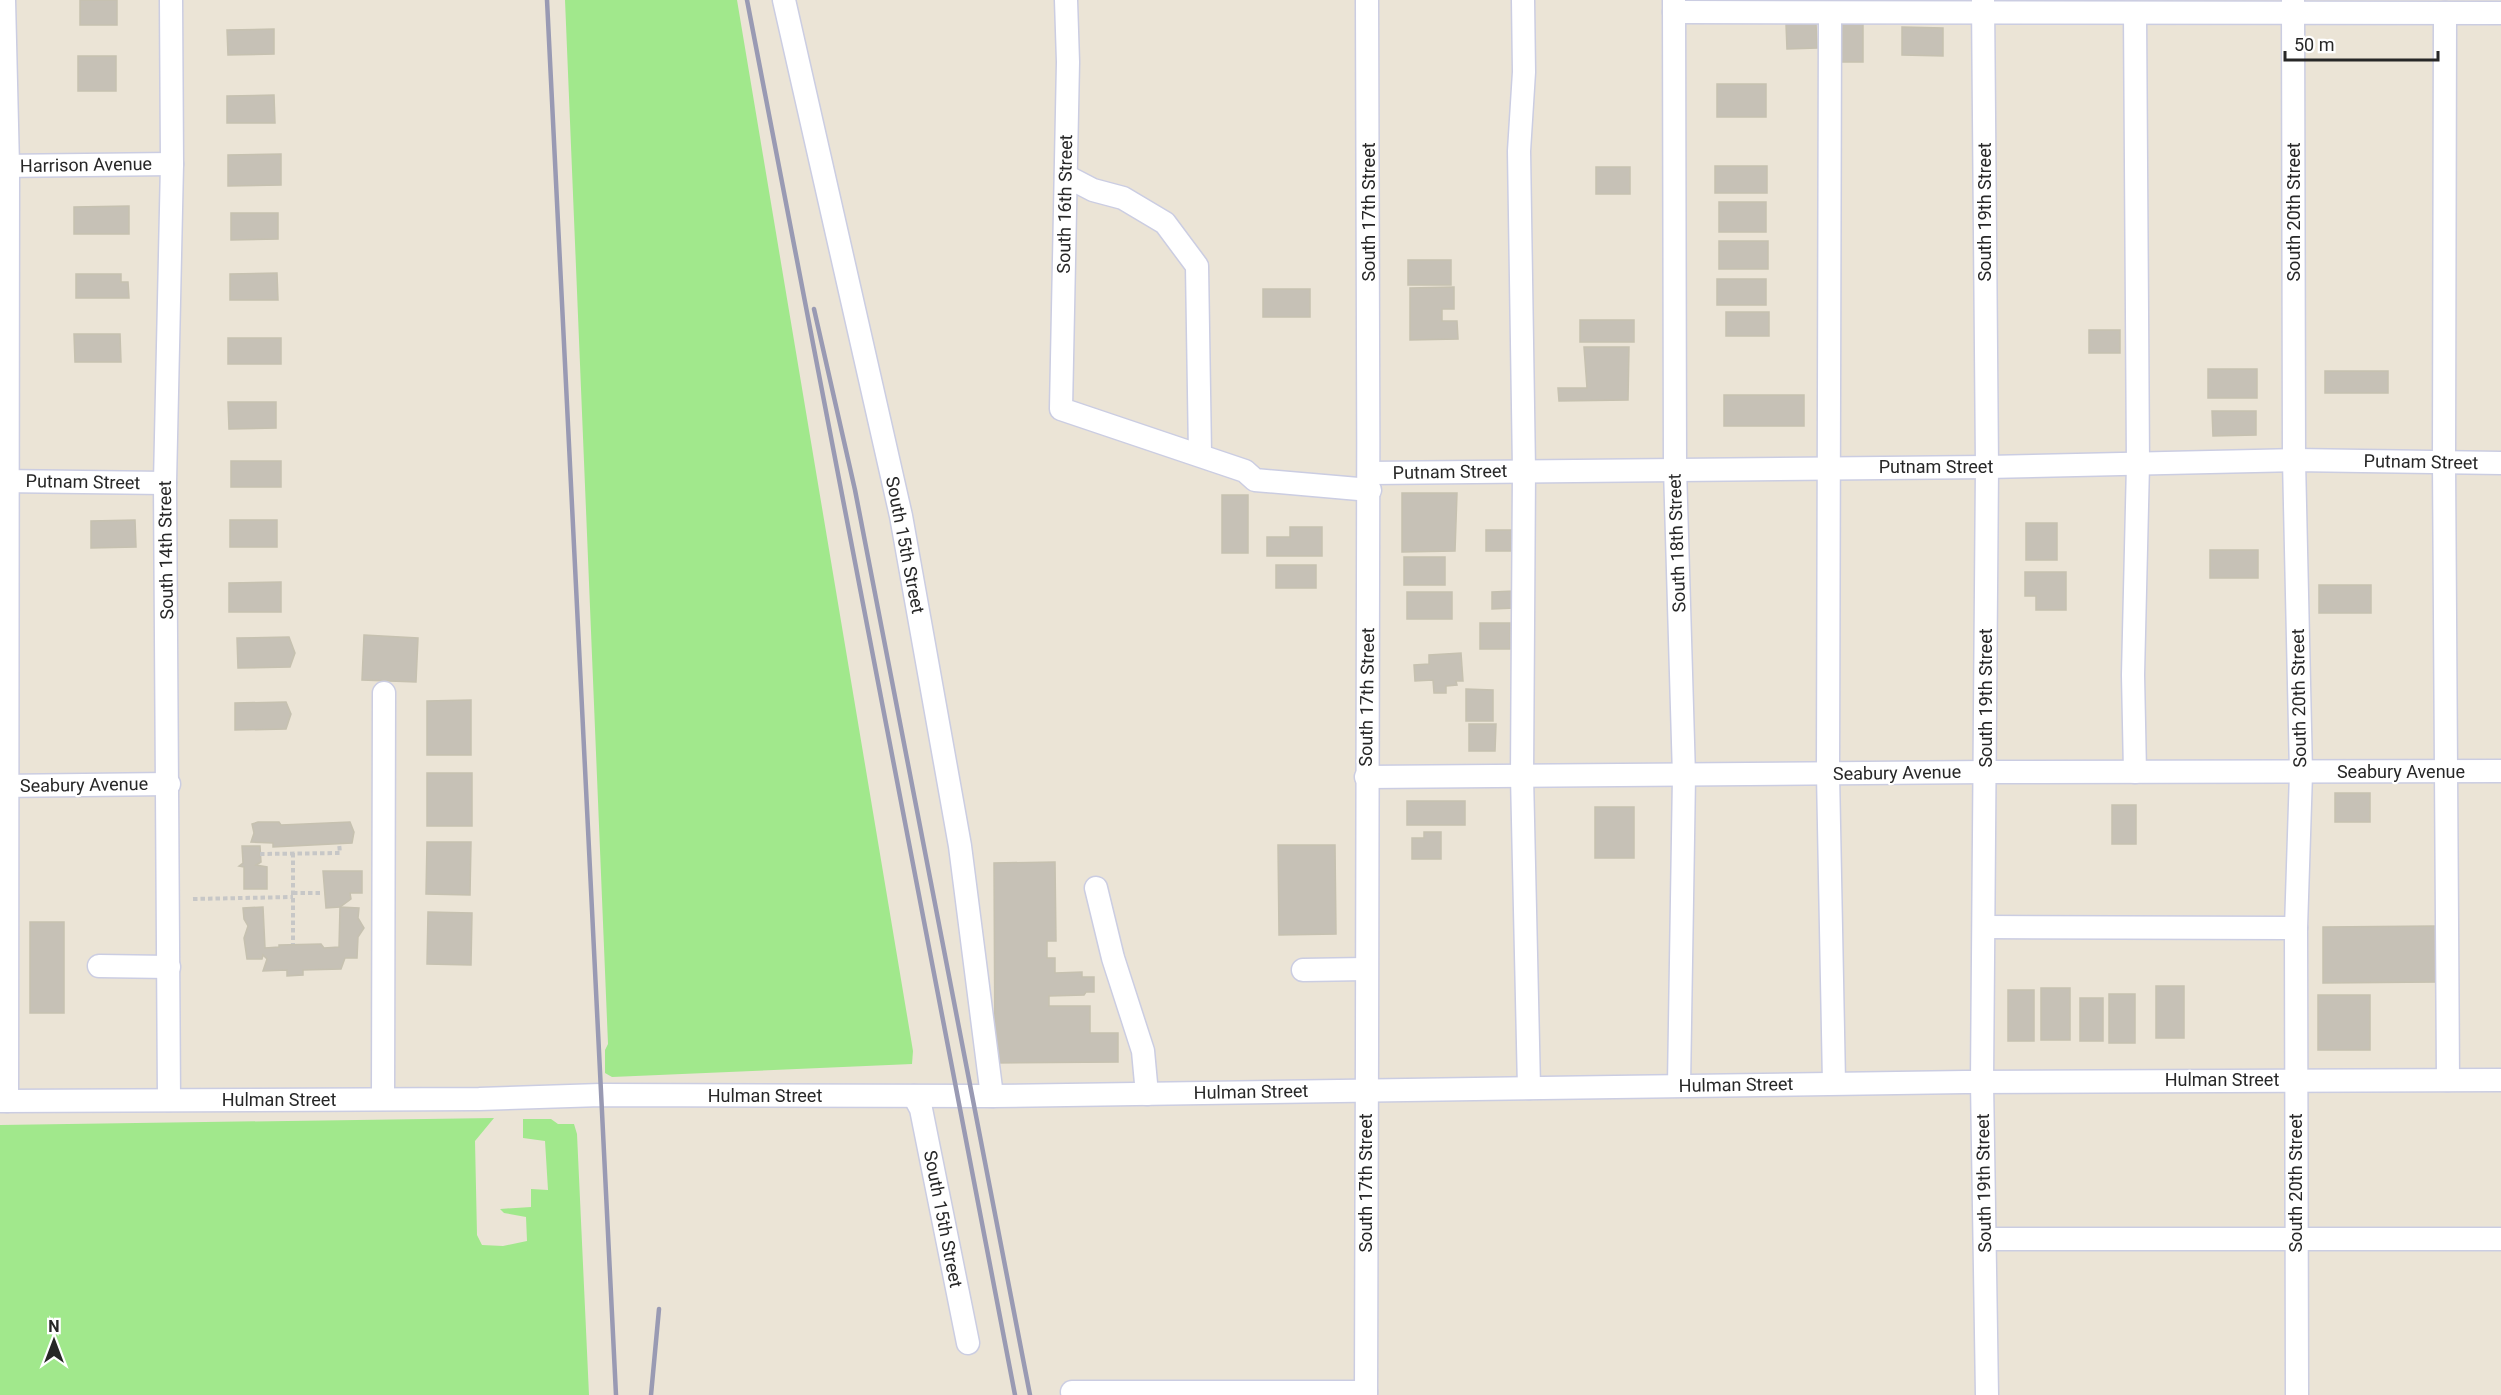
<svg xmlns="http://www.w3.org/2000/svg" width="2501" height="1395" viewBox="0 0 2501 1395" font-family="Roboto,sans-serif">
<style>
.green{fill:#a1e88c}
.building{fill:#c6c1b6;stroke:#c6c1b0;stroke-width:1.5}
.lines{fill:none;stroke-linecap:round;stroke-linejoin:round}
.minor-casing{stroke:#cbcde2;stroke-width:25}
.path{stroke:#c7c7c7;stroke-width:4;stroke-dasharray:4.5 3;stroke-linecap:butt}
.minor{stroke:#fff;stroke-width:22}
.rail{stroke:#999ab3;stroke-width:4.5}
.labels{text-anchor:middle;stroke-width:4.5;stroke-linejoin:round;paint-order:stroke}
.street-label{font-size:18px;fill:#272727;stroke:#fff}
</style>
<rect width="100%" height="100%" fill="#ebe4d6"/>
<g class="green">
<polygon points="565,0 737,0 913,1051 912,1064 612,1077 605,1073 605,1050 608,1044"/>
<polygon points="494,1118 475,1141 477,1235 482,1245 503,1246 527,1241 526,1217 504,1213 500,1209 531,1207 531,1189 548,1190 545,1141 523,1138 523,1119 551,1119 558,1124 574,1124 577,1134 589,1395 0,1395 0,1125"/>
</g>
<g class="building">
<rect x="80" y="0" width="37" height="25"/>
<polygon points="1839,21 1863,22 1863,62 1839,62"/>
<polygon points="1816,23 1817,48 1787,49 1786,24"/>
<polygon points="1902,27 1943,28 1943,56 1902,55"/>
<polygon points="274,29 274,54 228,55 227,30"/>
<rect x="78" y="56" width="38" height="35"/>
<rect x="1717" y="84" width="49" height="33"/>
<polygon points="274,95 275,123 227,123 227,96"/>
<polygon points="281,154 281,185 228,186 228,155"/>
<rect x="1715" y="166" width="52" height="27"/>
<rect x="1596" y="167" width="34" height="27"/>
<rect x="1719" y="202" width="47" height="30"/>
<polygon points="129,206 129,234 74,234 74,207"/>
<polygon points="231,213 278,213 278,239 231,240"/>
<rect x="1719" y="241" width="49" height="28"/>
<rect x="1408" y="260" width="43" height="25"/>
<polygon points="277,273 278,300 230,300 230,274"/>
<polygon points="76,274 121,274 121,282 128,282 129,298 76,298"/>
<rect x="1717" y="279" width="49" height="26"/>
<polygon points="1454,287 1454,309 1442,309 1442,321 1457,321 1458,339 1410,340 1410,288"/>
<rect x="1263" y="289" width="47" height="28"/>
<rect x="1726" y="312" width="43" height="24"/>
<rect x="1580" y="320" width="54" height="22"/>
<rect x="2089" y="330" width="31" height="23"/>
<polygon points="74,334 120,334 121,362 75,362"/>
<rect x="228" y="338" width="53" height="26"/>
<polygon points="1584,347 1629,347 1628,400 1559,401 1558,388 1587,388"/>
<rect x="2208" y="369" width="49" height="29"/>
<rect x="2325" y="371" width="63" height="22"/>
<rect x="1724" y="395" width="80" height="31"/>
<polygon points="228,402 276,402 276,428 229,429"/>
<polygon points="2212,411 2256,411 2256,435 2213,436"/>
<rect x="231" y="461" width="50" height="26"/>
<polygon points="1402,493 1457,493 1455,551 1402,552"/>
<rect x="1222" y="495" width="26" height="58"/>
<polygon points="135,520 136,547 91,548 91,521"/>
<rect x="230" y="520" width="47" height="27"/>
<rect x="2026" y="523" width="31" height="37"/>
<polygon points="1290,527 1322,527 1322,556 1267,556 1267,537 1290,537"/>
<rect x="1486" y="530" width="26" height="21"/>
<rect x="2210" y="550" width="48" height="28"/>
<rect x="1404" y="557" width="41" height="28"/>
<rect x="1276" y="565" width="40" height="23"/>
<polygon points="2025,572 2066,572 2066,610 2036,610 2036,596 2025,596"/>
<polygon points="281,582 281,612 229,612 229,583"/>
<rect x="2319" y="585" width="52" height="28"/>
<polygon points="1514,591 1515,608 1492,609 1492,592"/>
<rect x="1407" y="592" width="45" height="27"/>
<rect x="1480" y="623" width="30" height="26"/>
<polygon points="364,635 418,638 416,682 362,680"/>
<polygon points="289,637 295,653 290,667 238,668 237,638"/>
<polygon points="1461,653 1463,681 1456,681 1457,685 1446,686 1446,693 1434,693 1433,680 1415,681 1414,665 1429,664 1429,655"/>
<polygon points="1466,689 1493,690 1493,721 1466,721"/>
<polygon points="471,700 471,755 427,755 427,701"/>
<polygon points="286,702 291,714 286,729 235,730 235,703"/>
<polygon points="1469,724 1496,724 1495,751 1469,751"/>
<rect x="427" y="773" width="45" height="53"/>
<rect x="2335" y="793" width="35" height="29"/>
<rect x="1407" y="801" width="58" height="24"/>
<rect x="2112" y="805" width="24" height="39"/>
<rect x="1595" y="807" width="39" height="51"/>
<polygon points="258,822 279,822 281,825 350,822 354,832 352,843 273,847 273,843 251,842 254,833 252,824"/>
<polygon points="1424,832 1441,832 1441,859 1412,859 1412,838 1424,838"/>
<polygon points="427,842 471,842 470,895 426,894"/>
<polygon points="1278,845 1335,845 1336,934 1279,935"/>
<polygon points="242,846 260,846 261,862 256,865 267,867 267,889 244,889 244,867 239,866 243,863"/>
<polygon points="1055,862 1056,941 1047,941 1047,958 1055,958 1055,973 1082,972 1082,977 1094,977 1094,992 1086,992 1084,995 1049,996 1049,1006 1090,1006 1090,1033 1118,1033 1118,1062 995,1063 994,863"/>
<polygon points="323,871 362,871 362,893 350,893 351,899 340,907 326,908"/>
<polygon points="263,907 265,948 279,947 279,945 321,944 324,948 339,947 340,907 359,908 358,918 364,928 358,937 357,958 345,958 341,969 303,970 303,975 287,976 287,970 263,971 267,959 263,955 262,959 247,959 244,938 248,926 244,919 243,908"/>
<polygon points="428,912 472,913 471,965 427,964"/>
<rect x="30" y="922" width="34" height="91"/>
<polygon points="2436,926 2436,982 2323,983 2323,927"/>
<rect x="2156" y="986" width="28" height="52"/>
<rect x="2041" y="988" width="29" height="52"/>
<rect x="2008" y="990" width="26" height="51"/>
<rect x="2109" y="994" width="26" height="49"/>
<rect x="2318" y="995" width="52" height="55"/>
<rect x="2080" y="998" width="23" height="43"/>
</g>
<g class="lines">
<defs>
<g id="minor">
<polyline points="4,0 8,166 7,1101"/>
<polyline points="784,0 901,516 960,846 992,1096"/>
<polyline points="1066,0 1068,62 1061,409 1245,471 1255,480 1370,490"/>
<polyline points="1523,0 1524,72 1519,151 1524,470 1522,776 1529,1088"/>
<polyline points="1674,0 1675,468 1684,776 1679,1085"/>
<polyline points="1983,0 1987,467 1982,1082 1987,1395"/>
<polyline points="2293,0 2294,460 2301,773 2296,928 2297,1395"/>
<polyline points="1674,12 2501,13"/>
<polyline points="1830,13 1828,774 1834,1083"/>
<polyline points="2135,13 2138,464 2133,675 2135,772"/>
<polyline points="2445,13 2444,462 2448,1080"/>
<polyline points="0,166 172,164"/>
<polyline points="1066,176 1093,190 1123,198 1165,223 1197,266 1200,455"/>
<polyline points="1370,473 1987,467 2294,460 2501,463"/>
<polyline points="0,481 165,483"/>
<polyline points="1366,777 1986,772 2501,771"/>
<polyline points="0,786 169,784"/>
<polyline points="1096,888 1113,958 1143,1051 1147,1094"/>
<polyline points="1984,927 2296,928"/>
<polyline points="99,966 169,967"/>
<polyline points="1303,970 1366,969"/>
<polyline points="914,1096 921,1109 968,1343"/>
<polyline points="383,1099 384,693"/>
<polyline points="169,1100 165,483 172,164 171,0"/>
<polyline points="0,1101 479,1099 601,1095 992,1096 1965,1082 2501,1080"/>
<polyline points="1985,1239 2501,1239"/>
<polyline points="1072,1392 1366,1392"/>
<path d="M1366,1395C1367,930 1370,465 1367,0"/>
</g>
</defs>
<use href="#minor" class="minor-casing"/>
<g class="path">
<polyline points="293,853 293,944"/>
<polyline points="260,854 340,853 339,843"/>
<polyline points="293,893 323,893"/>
<polyline points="193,899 293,897"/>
</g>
<use href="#minor" class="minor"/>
<g class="rail">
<polyline points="547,0 616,1395"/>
<polyline points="747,0 1015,1395"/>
<polyline points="814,309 855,490 1030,1395"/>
<polyline points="651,1395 659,1309"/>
</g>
</g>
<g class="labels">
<g class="street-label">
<text transform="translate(86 165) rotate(-1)" y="6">Harrison Avenue</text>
<text transform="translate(1065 204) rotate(-89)" y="6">South 16th Street</text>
<text transform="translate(1369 212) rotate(-90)" y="6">South 17th Street</text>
<text transform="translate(1985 212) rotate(-90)" y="6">South 19th Street</text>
<text transform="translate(2294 212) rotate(-90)" y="6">South 20th Street</text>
<text transform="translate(2421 462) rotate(1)" y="6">Putnam Street</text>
<text x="1936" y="473">Putnam Street</text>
<text transform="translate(1450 472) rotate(-1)" y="6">Putnam Street</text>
<text transform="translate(83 482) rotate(1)" y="6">Putnam Street</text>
<text transform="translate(1677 543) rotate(-92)" y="6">South 18th Street</text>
<text transform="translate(905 545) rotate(79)" y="6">South 15th Street</text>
<text transform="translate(166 550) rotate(-91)" y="6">South 14th Street</text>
<text transform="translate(1367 697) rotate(-89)" y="6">South 17th Street</text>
<text transform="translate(1986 698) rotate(-90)" y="6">South 19th Street</text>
<text transform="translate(2299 698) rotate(-91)" y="6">South 20th Street</text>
<text x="2401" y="778">Seabury Avenue</text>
<text transform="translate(1897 773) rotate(-1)" y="6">Seabury Avenue</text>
<text transform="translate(84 785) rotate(-1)" y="6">Seabury Avenue</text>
<text x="2222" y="1086">Hulman Street</text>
<text transform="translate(1736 1085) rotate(-1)" y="6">Hulman Street</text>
<text transform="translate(1251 1092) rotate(-1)" y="6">Hulman Street</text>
<text x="765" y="1102">Hulman Street</text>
<text x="279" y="1106">Hulman Street</text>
<text transform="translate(1366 1183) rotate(-90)" y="6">South 17th Street</text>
<text transform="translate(1984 1183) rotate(-91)" y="6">South 19th Street</text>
<text transform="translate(2296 1183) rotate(-90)" y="6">South 20th Street</text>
<text transform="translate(943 1219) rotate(79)" y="6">South 15th Street</text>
</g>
</g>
<g transform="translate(54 1341)" stroke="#ffffff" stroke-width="4.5" paint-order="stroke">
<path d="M0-4.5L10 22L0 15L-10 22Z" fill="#272727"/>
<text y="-9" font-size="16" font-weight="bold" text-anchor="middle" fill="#272727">N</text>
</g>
<path d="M2285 51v9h153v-9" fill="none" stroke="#272727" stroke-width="3"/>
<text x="2294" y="51" font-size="18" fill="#272727" stroke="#ffffff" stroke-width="4.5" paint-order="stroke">50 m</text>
</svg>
